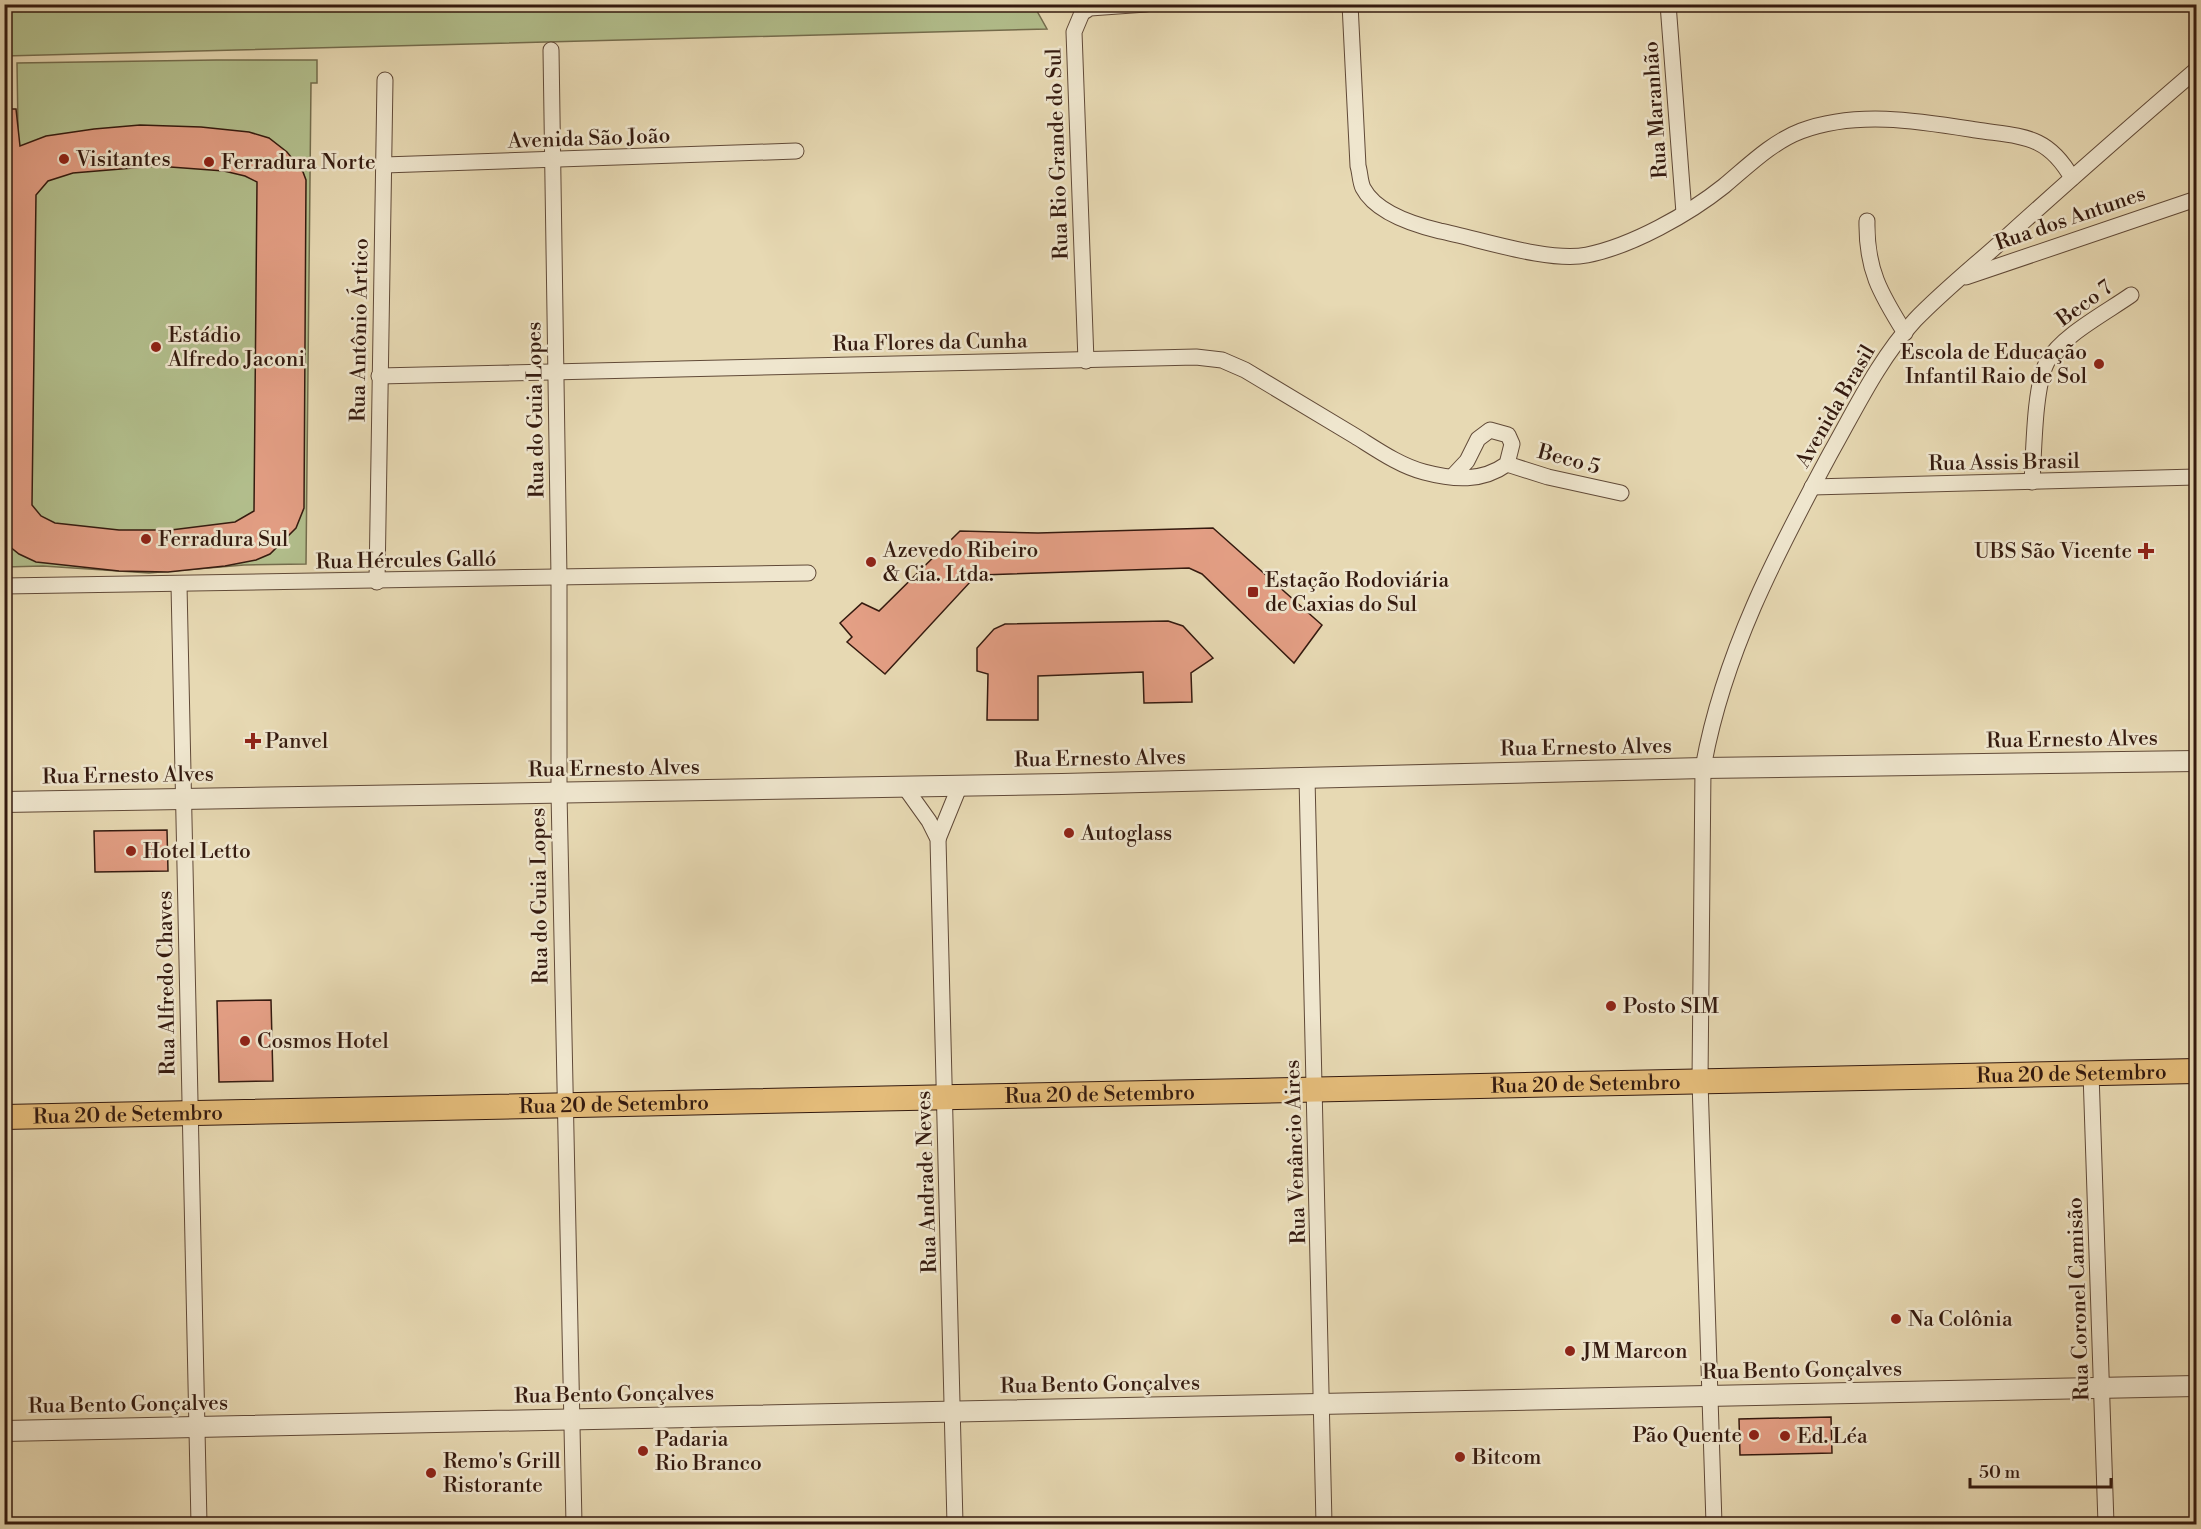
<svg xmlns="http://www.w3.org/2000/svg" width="2201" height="1529" viewBox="0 0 2201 1529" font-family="'Libre Bodoni',serif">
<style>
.green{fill:#b3c08e;stroke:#746d4e;stroke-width:1.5}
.building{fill:#e49f85;stroke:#341a0f;stroke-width:1.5;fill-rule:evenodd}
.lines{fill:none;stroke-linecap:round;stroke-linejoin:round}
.minor-casing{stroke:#614a38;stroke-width:17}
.tertiary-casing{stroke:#614a38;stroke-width:22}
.primary-casing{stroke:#341a0f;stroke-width:26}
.minor{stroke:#efe6ce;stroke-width:15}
.tertiary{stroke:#efe6ce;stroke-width:20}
.primary{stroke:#e4bc7a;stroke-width:24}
.poi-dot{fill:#8f2418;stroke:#efe6ce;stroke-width:2}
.labels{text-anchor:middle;stroke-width:5;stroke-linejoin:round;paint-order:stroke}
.street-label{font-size:21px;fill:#341a0f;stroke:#efe6ce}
.poi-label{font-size:21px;fill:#341a0f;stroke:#efe6ce;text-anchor:start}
</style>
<rect width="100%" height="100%" fill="#e7d9b3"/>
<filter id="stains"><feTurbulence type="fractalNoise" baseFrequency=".00333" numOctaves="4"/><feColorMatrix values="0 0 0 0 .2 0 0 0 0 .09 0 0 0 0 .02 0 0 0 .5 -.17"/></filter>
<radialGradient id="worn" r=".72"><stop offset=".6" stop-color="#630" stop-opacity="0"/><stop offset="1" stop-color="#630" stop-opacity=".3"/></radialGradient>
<g class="green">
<polygon points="5,4 1033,4 1047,29 5,56"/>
<polygon points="216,60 317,60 317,83 311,83 306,564 244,565 149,573 43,566 5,567 4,129 18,128 17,63"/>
</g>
<g class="building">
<path d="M7,109H16L20,146L46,136L94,129L140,125L201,127L249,132L269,138L287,152L303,172L306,180L304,508L296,528L270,554L256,560L225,566L168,572L119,571L36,562L19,554L4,542V162ZM157,166L224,171L245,176L257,182L254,511L235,522L171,530H119L55,523L41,516L32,505L36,195L48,181L73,173Z"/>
<polygon points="1213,528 1322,625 1294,663 1202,574 1189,568 981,575 971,581 885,674 847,642 852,637 840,623 862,603 879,611 960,531 1038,533"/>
<polygon points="1168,621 1183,626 1213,658 1191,673 1192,702 1144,703 1143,672 1038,676 1038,720 987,720 988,674 977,671 977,648 994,629 1005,624"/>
<polygon points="167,830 168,871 95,872 94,831"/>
<polygon points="271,1000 273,1081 219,1082 217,1001"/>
<polygon points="1831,1417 1832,1453 1740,1455 1739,1419"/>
</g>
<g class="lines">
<defs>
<g id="minor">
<path d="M1350,4L1358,166C1360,172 1360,182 1363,188C1376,213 1415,225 1440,231C1480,239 1550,263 1587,255C1632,246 1689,214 1724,186C1748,166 1772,142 1801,131C1857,110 1920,121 1976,130C2022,137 2047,134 2072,178"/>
<polyline points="1668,4 1684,213"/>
<polyline points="551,50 559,578 559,793 574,1524"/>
<polyline points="384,165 796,151"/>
<path d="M1867,221C1866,269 1880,293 1905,333"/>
<polyline points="1966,277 2196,199"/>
<polyline points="1086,361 1074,32 1082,13 1090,8 1146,4"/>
<path d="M379,376L1196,357L1222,360L1245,370C1281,392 1318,414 1355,436C1376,449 1400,466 1424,472C1454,480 1482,482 1507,464L1512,444L1508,435L1490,430L1478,439L1467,461L1452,477"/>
<polyline points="1507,464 1548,477 1621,493"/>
<path d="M2032,482C2034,452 2034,387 2047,362C2061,336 2107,312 2131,295"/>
<polyline points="1812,487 2196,477"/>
<polyline points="377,582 385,80"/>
<polyline points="179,585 199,1524"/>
<polyline points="4,586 808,573"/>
<polyline points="1307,778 1324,1524"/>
<polyline points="904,786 929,821 938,839 955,1524"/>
<polyline points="938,839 960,785"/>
<polyline points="2091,1073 2106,1524"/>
<path d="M1714,1524L1700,1081L1703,768C1723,655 1776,554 1830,454C1856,408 1879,359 1915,320C1942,292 1973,267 2002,241C2066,183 2131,126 2196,70"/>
</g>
<g id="tertiary">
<polyline points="4,802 1062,784 1703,768 2196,761"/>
<polyline points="4,1431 2196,1386"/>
</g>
<g id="primary">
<path id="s1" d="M4,1117L2196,1071"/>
</g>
</defs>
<use href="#minor" class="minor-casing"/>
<use href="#tertiary" class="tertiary-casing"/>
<use href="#primary" class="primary-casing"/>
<use href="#minor" class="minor"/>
<use href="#tertiary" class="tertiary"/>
<use href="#primary" class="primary"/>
</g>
<g class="poi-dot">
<circle cx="64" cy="159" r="6"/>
<circle cx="209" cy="162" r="6"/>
<circle cx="156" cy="347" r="6"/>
<circle cx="2099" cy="364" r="6"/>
<circle cx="146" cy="539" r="6"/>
<path d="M2143 542h6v6h6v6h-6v6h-6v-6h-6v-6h6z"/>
<circle cx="871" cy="562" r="6"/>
<rect x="1247" y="586" width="12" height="12" rx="3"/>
<path d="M250 732h6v6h6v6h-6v6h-6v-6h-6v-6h6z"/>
<circle cx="1069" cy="833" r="6"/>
<circle cx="131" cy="851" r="6"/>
<circle cx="1611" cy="1006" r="6"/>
<circle cx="245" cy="1041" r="6"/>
<circle cx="1896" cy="1319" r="6"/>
<circle cx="1570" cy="1351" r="6"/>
<circle cx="1754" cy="1435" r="6"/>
<circle cx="1785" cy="1436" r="6"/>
<circle cx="643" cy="1451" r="6"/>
<circle cx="1460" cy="1457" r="6"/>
<circle cx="431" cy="1473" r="6"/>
</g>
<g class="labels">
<g class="street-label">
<text transform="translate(1655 110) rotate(-94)" y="7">Rua Maranhão</text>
<text transform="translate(589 138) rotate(-2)" y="7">Avenida São João</text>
<text transform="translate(1057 154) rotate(-92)" y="7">Rua Rio Grande do Sul</text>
<text transform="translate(2070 218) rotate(-19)" y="7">Rua dos Antunes</text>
<text transform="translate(2084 303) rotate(-36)" y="7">Beco 7</text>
<text transform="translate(359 330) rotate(-89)" y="7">Rua Antônio Ártico</text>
<text transform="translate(930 342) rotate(-1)" y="7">Rua Flores da Cunha</text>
<text transform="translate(1835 406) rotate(-60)" y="7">Avenida Brasil</text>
<text transform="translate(535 410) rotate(-91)" y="7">Rua do Guia Lopes</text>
<text transform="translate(1569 459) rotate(15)" y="7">Beco 5</text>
<text transform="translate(2004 462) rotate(-1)" y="7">Rua Assis Brasil</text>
<text transform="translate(406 560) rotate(-1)" y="7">Rua Hércules Galló</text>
<text transform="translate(2072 739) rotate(-1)" y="7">Rua Ernesto Alves</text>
<text transform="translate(1586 747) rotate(-1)" y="7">Rua Ernesto Alves</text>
<text transform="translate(1100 758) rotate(-1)" y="7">Rua Ernesto Alves</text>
<text transform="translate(614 768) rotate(-1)" y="7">Rua Ernesto Alves</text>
<text transform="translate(128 775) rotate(-1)" y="7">Rua Ernesto Alves</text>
<text transform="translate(539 896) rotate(-91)" y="7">Rua do Guia Lopes</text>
<text transform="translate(166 983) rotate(-91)" y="7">Rua Alfredo Chaves</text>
<text dy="7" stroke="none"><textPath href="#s1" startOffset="2068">Rua 20 de Setembro</textPath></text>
<text dy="7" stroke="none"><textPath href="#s1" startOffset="1582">Rua 20 de Setembro</textPath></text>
<text dy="7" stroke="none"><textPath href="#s1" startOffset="1096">Rua 20 de Setembro</textPath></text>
<text dy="7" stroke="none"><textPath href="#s1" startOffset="610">Rua 20 de Setembro</textPath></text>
<text dy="7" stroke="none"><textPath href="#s1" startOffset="124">Rua 20 de Setembro</textPath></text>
<text transform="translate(1295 1152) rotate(-92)" y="7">Rua Venâncio Aires</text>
<text transform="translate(926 1182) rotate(-92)" y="7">Rua Andrade Neves</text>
<text transform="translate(2078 1299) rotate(-92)" y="7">Rua Coronel Camisão</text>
<text transform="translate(1802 1370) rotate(-1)" y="7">Rua Bento Gonçalves</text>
<text transform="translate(1100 1384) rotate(-1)" y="7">Rua Bento Gonçalves</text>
<text transform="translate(614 1394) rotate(-1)" y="7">Rua Bento Gonçalves</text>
<text transform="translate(128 1404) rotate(-1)" y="7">Rua Bento Gonçalves</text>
</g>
<g class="poi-label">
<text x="76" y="166">Visitantes</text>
<text x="221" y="169">Ferradura Norte</text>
<text x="168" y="342">Estádio<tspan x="168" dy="24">Alfredo Jaconi</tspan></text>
<text x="2087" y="359" text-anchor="end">Escola de Educação<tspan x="2087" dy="24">Infantil Raio de Sol</tspan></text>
<text x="158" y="546">Ferradura Sul</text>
<text x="883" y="557">Azevedo Ribeiro<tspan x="883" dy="24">&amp; Cia. Ltda.</tspan></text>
<text x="2132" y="558" text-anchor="end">UBS São Vicente</text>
<text x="1265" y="587">Estação Rodoviária<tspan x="1265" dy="24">de Caxias do Sul</tspan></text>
<text x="265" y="748">Panvel</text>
<text x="1081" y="840">Autoglass</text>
<text x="143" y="858">Hotel Letto</text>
<text x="1623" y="1013">Posto SIM</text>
<text x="257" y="1048">Cosmos Hotel</text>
<text x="1908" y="1326">Na Colônia</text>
<text x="1582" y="1358">JM Marcon</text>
<text x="1742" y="1442" text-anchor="end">Pão Quente</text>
<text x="1797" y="1443">Ed. Léa</text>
<text x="655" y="1446">Padaria<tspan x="655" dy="24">Rio Branco</tspan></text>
<text x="1472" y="1464">Bitcom</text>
<text x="443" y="1468">Remo's Grill<tspan x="443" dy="24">Ristorante</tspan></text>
</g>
</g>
<rect width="2201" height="1529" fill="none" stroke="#e7d9b3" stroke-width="24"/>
<rect x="6" y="6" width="2189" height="1517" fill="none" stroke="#341a0f" stroke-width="3"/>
<rect x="12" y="12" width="2177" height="1505" fill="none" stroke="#341a0f" stroke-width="1.5"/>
<path d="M1970 1478v9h141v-9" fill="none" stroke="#341a0f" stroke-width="3"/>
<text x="1979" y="1478" font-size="18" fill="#341a0f" stroke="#efe6ce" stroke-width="4.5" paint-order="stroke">50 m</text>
<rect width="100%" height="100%" filter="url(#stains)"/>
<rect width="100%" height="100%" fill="url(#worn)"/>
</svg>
